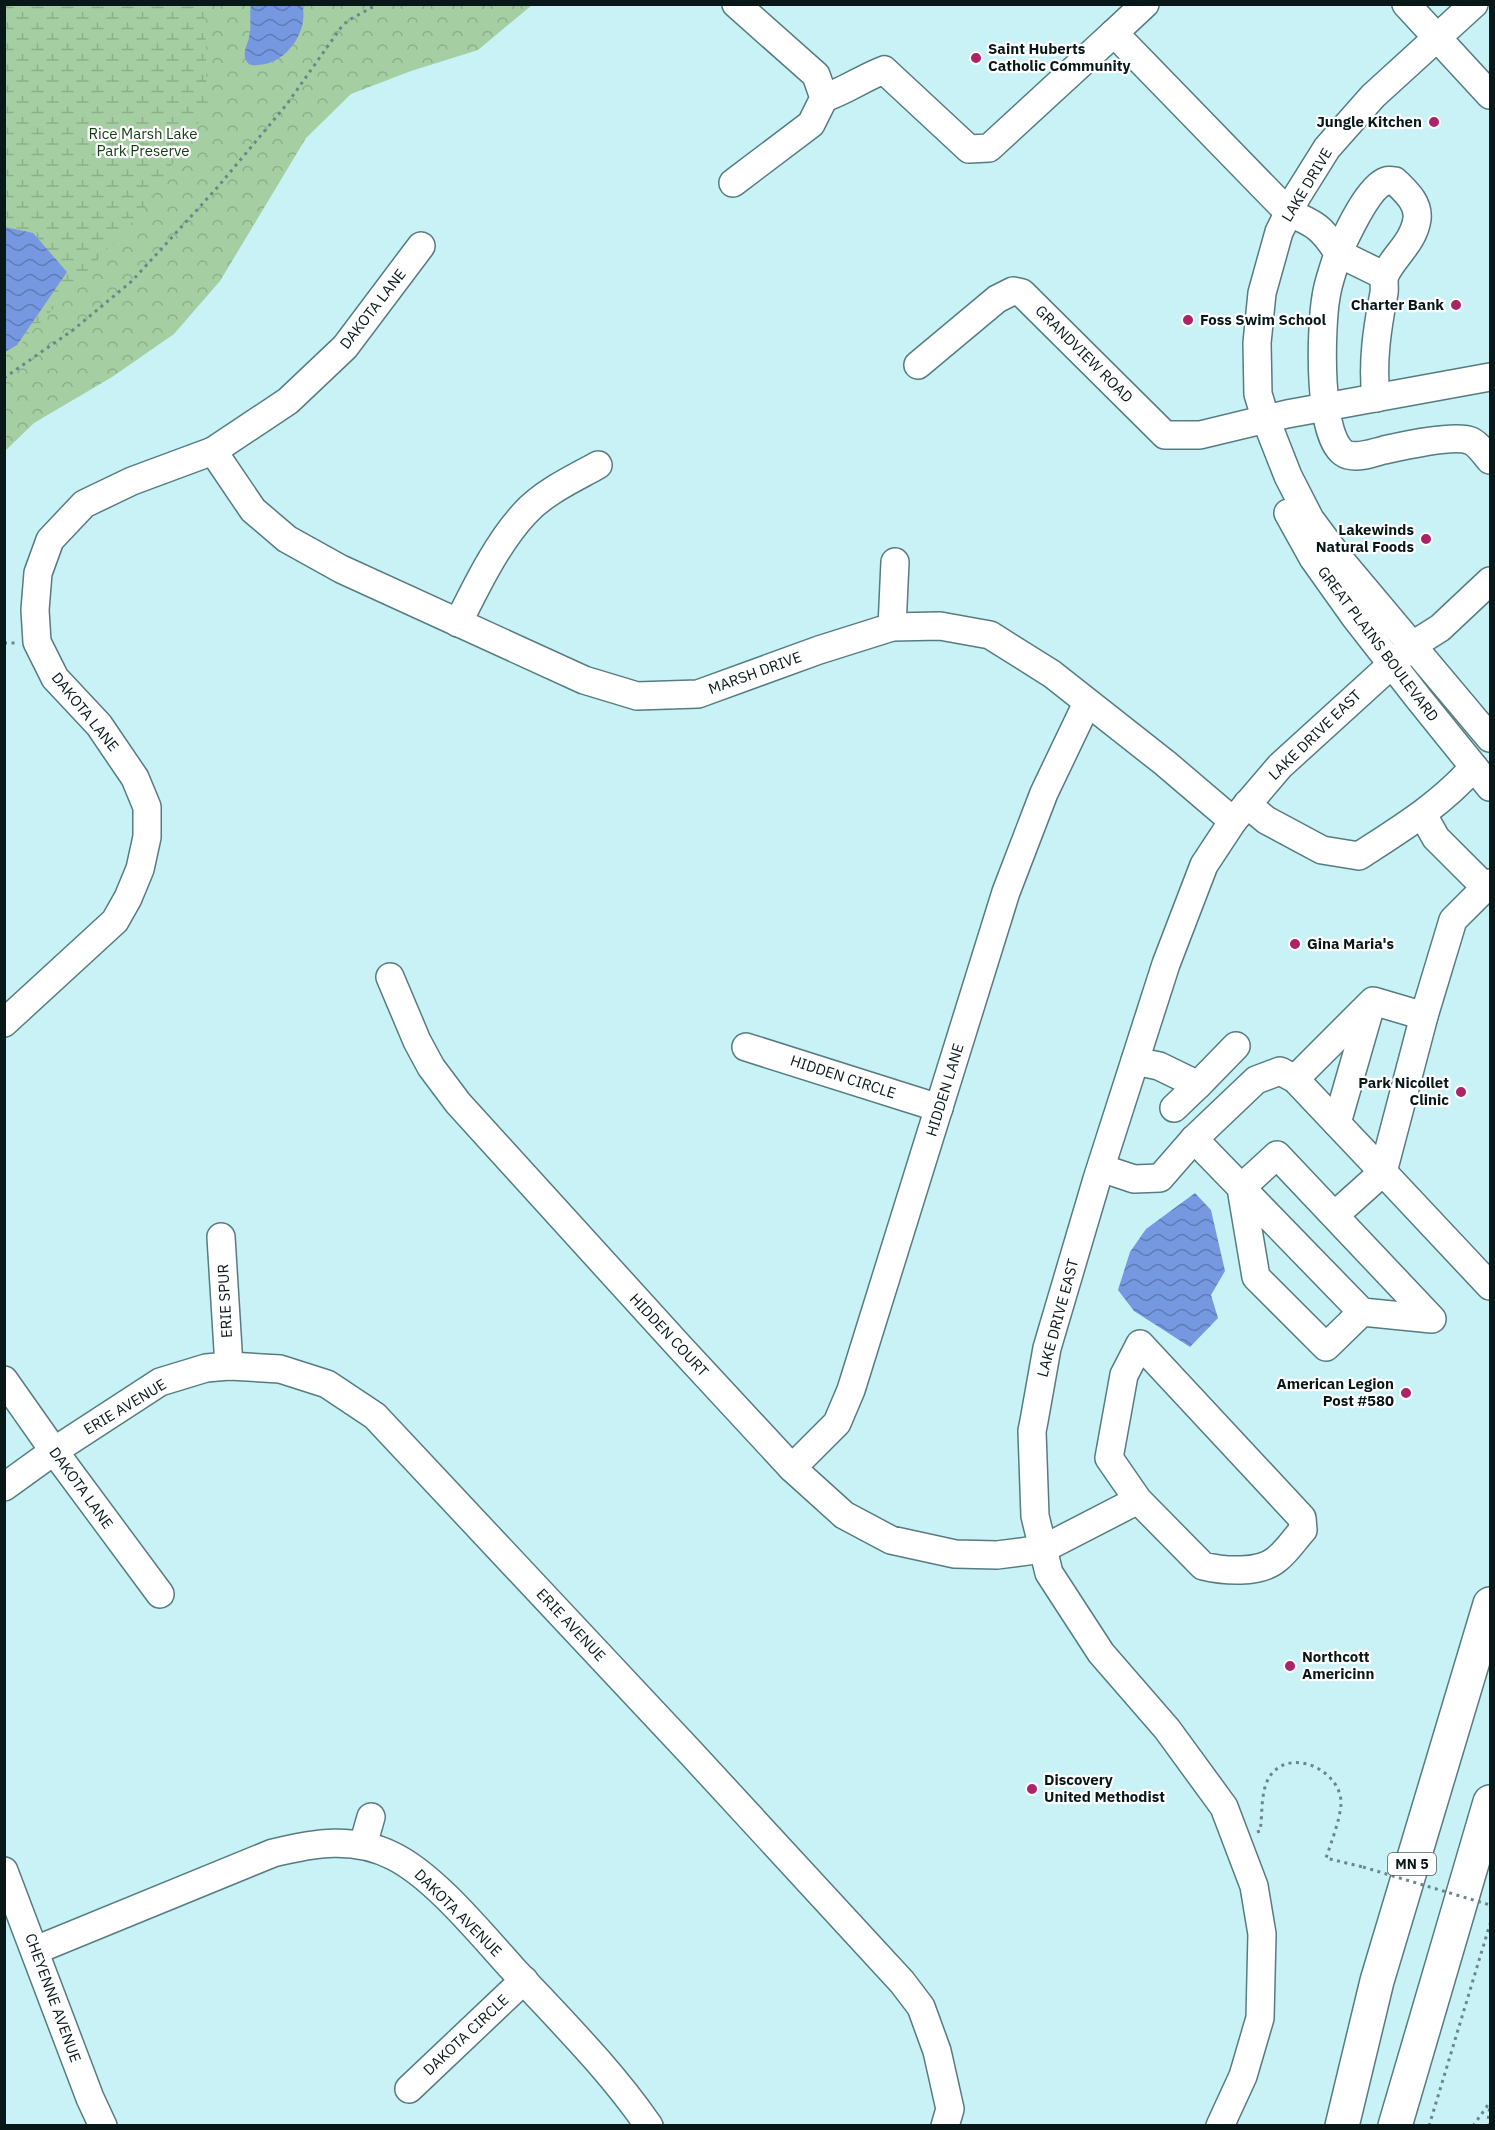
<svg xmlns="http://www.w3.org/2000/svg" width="1495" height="2130" viewBox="0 0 1495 2130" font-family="'IBM Plex Sans',sans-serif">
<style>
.forest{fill:url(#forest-crowns)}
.wetland{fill:url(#wetland-marsh)}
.water{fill:url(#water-waves)}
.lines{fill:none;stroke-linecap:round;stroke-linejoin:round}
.minor-casing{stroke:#567c80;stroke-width:30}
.major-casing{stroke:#567c80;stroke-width:36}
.path{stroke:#6a878a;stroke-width:3;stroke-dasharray:3 4.5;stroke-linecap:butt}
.minor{stroke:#fff;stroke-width:27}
.major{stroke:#fff;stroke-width:33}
.path-bridge{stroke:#6a878a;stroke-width:3;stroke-dasharray:3 4.5;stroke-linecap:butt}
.poi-dot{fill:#ac2367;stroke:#fff;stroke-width:2}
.labels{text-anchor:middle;stroke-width:4.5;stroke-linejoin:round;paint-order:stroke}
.shield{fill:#fff;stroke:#525d5e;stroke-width:1.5}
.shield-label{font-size:14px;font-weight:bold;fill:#081819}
.poi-label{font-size:15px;font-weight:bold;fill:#081819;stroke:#fff;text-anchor:start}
.park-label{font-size:15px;fill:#144013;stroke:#fff}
.street-label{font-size:15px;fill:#081819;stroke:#fff}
</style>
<defs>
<pattern id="forest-crowns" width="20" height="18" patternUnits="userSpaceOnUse" patternTransform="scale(1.5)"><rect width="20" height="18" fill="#a5cea2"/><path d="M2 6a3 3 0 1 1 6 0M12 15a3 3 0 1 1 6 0" fill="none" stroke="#8db08b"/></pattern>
<pattern id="wetland-marsh" width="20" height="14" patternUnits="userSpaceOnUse" patternTransform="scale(1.5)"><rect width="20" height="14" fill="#a5cea2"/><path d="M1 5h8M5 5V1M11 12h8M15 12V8" fill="none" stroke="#8db08b"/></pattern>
<pattern id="water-waves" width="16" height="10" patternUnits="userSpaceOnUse" patternTransform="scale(1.5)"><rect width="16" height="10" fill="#7698e1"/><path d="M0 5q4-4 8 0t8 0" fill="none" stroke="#5f7bb6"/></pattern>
</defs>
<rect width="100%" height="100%" fill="#c8f2f6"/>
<polygon class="forest" points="5,5 532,5 478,50 411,71 351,94 306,138 220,281 174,334 112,377 34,423 5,451"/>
<polygon class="wetland" points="5,5 205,5 207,109 144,209 19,346 5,356 5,352 17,345 67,272 33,234 5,227"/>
<g class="water">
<path d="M251,5H302C310,31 285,65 258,65C253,66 248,65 246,60C242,53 248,44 249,37C252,27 249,15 251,5Z"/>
<polygon points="5,227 33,233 67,272 17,345 5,352"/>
<polygon points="1195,1193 1211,1210 1225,1271 1211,1295 1218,1318 1190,1347 1134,1311 1118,1290 1130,1252 1146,1229"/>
</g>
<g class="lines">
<defs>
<g id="minor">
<path d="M1145,4L1114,33L1289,213C1315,223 1323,229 1338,253C1334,268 1328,282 1326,297C1321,325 1316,446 1348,455C1361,458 1372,453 1384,450C1402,446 1456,434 1471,441C1478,444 1485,454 1490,460"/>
<polyline points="1406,4 1490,95"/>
<polyline points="1474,4 1373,96 1327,148 1297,196 1279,232 1262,293 1257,343 1258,394 1266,420 1288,476 1310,519 1342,562 1490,738"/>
<path d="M824,98C845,91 863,78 884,70L969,149L989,148L1114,33"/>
<polyline points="733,183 811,124 824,98 816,75 736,4"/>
<polyline points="918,365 997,299 1013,291 1022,293 1165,435 1200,435 1287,414 1490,377"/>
<path d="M1376,398C1372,362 1377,329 1384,293C1385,288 1383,280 1385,275C1393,257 1414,242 1417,219C1419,203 1406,192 1395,181C1392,181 1389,180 1386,181C1368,187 1346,236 1338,253L1385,276"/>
<polyline points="213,451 253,510 287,539 341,569 584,680 637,696 698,694 819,650 892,627 940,626 990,635 1052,674 1165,763 1233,821"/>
<polyline points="1288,513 1313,558 1355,617 1419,699 1490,787"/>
<path d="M458,623C476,587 497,543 525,513C544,492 573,479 598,465"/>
<polyline points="892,627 895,562"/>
<path d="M1247,804L1266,820L1322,850L1359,856C1402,828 1439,806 1474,767"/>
<polyline points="1423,815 1436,838 1485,887"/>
<path d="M390,977L417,1041L431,1067L458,1103L678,1345L792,1468L844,1515L891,1540L955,1554L997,1555L1043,1549L1138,1500L1203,1566C1223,1571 1260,1574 1277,1559C1287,1551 1294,1540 1303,1530L1302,1518L1140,1344L1124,1375L1109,1458L1138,1500"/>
<polyline points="4,1023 115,921 128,898 140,869 147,837 147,807 135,778 99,725 55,678 37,642 35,610 38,573 50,540 84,504 132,481 213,451 288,401 345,347 421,246"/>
<polyline points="746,1047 939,1108"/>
<polyline points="1135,1061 1159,1066 1198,1085 1236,1046"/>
<polyline points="1295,1079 1373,1001 1424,1016"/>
<polyline points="1174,1108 1198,1085"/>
<polyline points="1337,1123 1371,1005"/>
<polyline points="1194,1139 1362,1312 1432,1319 1277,1155 1241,1188 1256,1277 1326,1347 1362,1312"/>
<polyline points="1101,1168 1134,1179 1160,1178 1194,1139 1256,1080 1280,1071 1295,1079 1383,1172 1424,1016 1453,920 1490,883"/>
<polyline points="1335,1215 1383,1172 1490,1286 1490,1284"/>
<polyline points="221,1237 229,1366"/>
<polyline points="4,1380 54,1451 160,1594"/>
<polyline points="792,1468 837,1423 851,1390 1006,892 1044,793 1087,703"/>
<polyline points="4,1487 54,1451 160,1382 206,1368 229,1366 280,1369 327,1384 375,1416 691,1753 902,1982 921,2007 937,2051 950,2109 945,2126"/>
<polyline points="363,1845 371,1817"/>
<polyline points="4,1871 90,2098 103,2126"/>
<path d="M36,1950L273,1853C314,1843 354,1836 393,1856C434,1876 480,1933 512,1968C559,2019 609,2068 649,2126"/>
<polyline points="409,2089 524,1980"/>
<polyline points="1220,2126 1243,2076 1260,2018 1262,1934 1254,1886 1224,1807 1167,1729 1101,1653 1049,1573 1035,1516 1032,1431 1034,1421 1047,1348 1097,1179 1166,964 1204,865 1233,821 1280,766 1413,645 1440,628 1490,581"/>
</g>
<g id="major">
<polyline points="1342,2126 1377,1981 1490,1604"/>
<polyline points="1395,2126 1490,1802"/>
</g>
</defs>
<use href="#minor" class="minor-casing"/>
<use href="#major" class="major-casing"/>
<g class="path">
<polyline points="4,378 73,330 132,281 216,189 287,104 342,26 349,20 378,4"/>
<polyline points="4,643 15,643"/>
<path d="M1257,1832L1260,1831C1263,1813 1260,1791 1270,1776C1291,1746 1342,1771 1341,1804C1340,1820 1331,1843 1326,1858L1363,1867"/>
<polyline points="1429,2126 1490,1924"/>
<polyline points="1473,2126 1490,2102"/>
<polyline points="1490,2126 1488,2121 1490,2104"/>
</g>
<use href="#minor" class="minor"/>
<use href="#major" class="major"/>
<polyline class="path-bridge" points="1363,1867 1490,1905"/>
</g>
<g class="poi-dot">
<circle cx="976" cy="58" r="6"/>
<circle cx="1434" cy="122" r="6"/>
<circle cx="1456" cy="305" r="6"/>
<circle cx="1188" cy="320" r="6"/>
<circle cx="1426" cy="539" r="6"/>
<circle cx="1295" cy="944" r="6"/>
<circle cx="1461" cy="1092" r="6"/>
<circle cx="1406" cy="1393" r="6"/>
<circle cx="1290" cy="1666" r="6"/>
<circle cx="1032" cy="1789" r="6"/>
</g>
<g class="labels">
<rect class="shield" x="1388" y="1853" width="48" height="22" rx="4.5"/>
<g class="shield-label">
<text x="1412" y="1869">MN 5</text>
</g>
<g class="poi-label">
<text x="988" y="54">Saint Huberts<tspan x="988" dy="17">Catholic Community</tspan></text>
<text x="1422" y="127" text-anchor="end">Jungle Kitchen</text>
<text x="1444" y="310" text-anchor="end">Charter Bank</text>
<text x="1200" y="325">Foss Swim School</text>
<text x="1414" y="535" text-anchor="end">Lakewinds<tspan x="1414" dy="17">Natural Foods</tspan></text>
<text x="1307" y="949">Gina Maria's</text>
<text x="1449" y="1088" text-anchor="end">Park Nicollet<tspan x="1449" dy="17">Clinic</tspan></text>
<text x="1394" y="1389" text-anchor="end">American Legion<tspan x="1394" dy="17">Post #580</tspan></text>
<text x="1302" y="1662">Northcott<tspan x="1302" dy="17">Americinn</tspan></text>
<text x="1044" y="1785">Discovery<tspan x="1044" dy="17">United Methodist</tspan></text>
</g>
<g class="park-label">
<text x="143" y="139">Rice Marsh Lake<tspan x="143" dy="17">Park Preserve</tspan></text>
</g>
<g class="street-label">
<text transform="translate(1307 185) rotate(-59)" y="5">LAKE DRIVE</text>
<text transform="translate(373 309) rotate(-52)" y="5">DAKOTA LANE</text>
<text transform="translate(1084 354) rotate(45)" y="5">GRANDVIEW ROAD</text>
<text transform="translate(1378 644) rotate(53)" y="5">GREAT PLAINS BOULEVARD</text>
<text transform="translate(755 673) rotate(-20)" y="5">MARSH DRIVE</text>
<text transform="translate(85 712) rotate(51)" y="5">DAKOTA LANE</text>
<text transform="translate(1315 735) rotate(-44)" y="5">LAKE DRIVE EAST</text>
<text transform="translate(843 1077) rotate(18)" y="5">HIDDEN CIRCLE</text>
<text transform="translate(945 1090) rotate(-73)" y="5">HIDDEN LANE</text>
<text transform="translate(225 1301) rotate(-93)" y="5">ERIE SPUR</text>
<text transform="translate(1058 1318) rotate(-75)" y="5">LAKE DRIVE EAST</text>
<text transform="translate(669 1335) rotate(47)" y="5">HIDDEN COURT</text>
<text transform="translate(125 1407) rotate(-31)" y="5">ERIE AVENUE</text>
<text transform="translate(81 1488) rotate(54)" y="5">DAKOTA LANE</text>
<text transform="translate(571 1625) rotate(47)" y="5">ERIE AVENUE</text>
<text transform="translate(458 1913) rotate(45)" y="5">DAKOTA AVENUE</text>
<text transform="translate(53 1998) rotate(70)" y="5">CHEYENNE AVENUE</text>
<text transform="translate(466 2035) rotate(-43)" y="5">DAKOTA CIRCLE</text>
</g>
</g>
<rect width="1495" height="2130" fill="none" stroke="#081819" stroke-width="12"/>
</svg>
